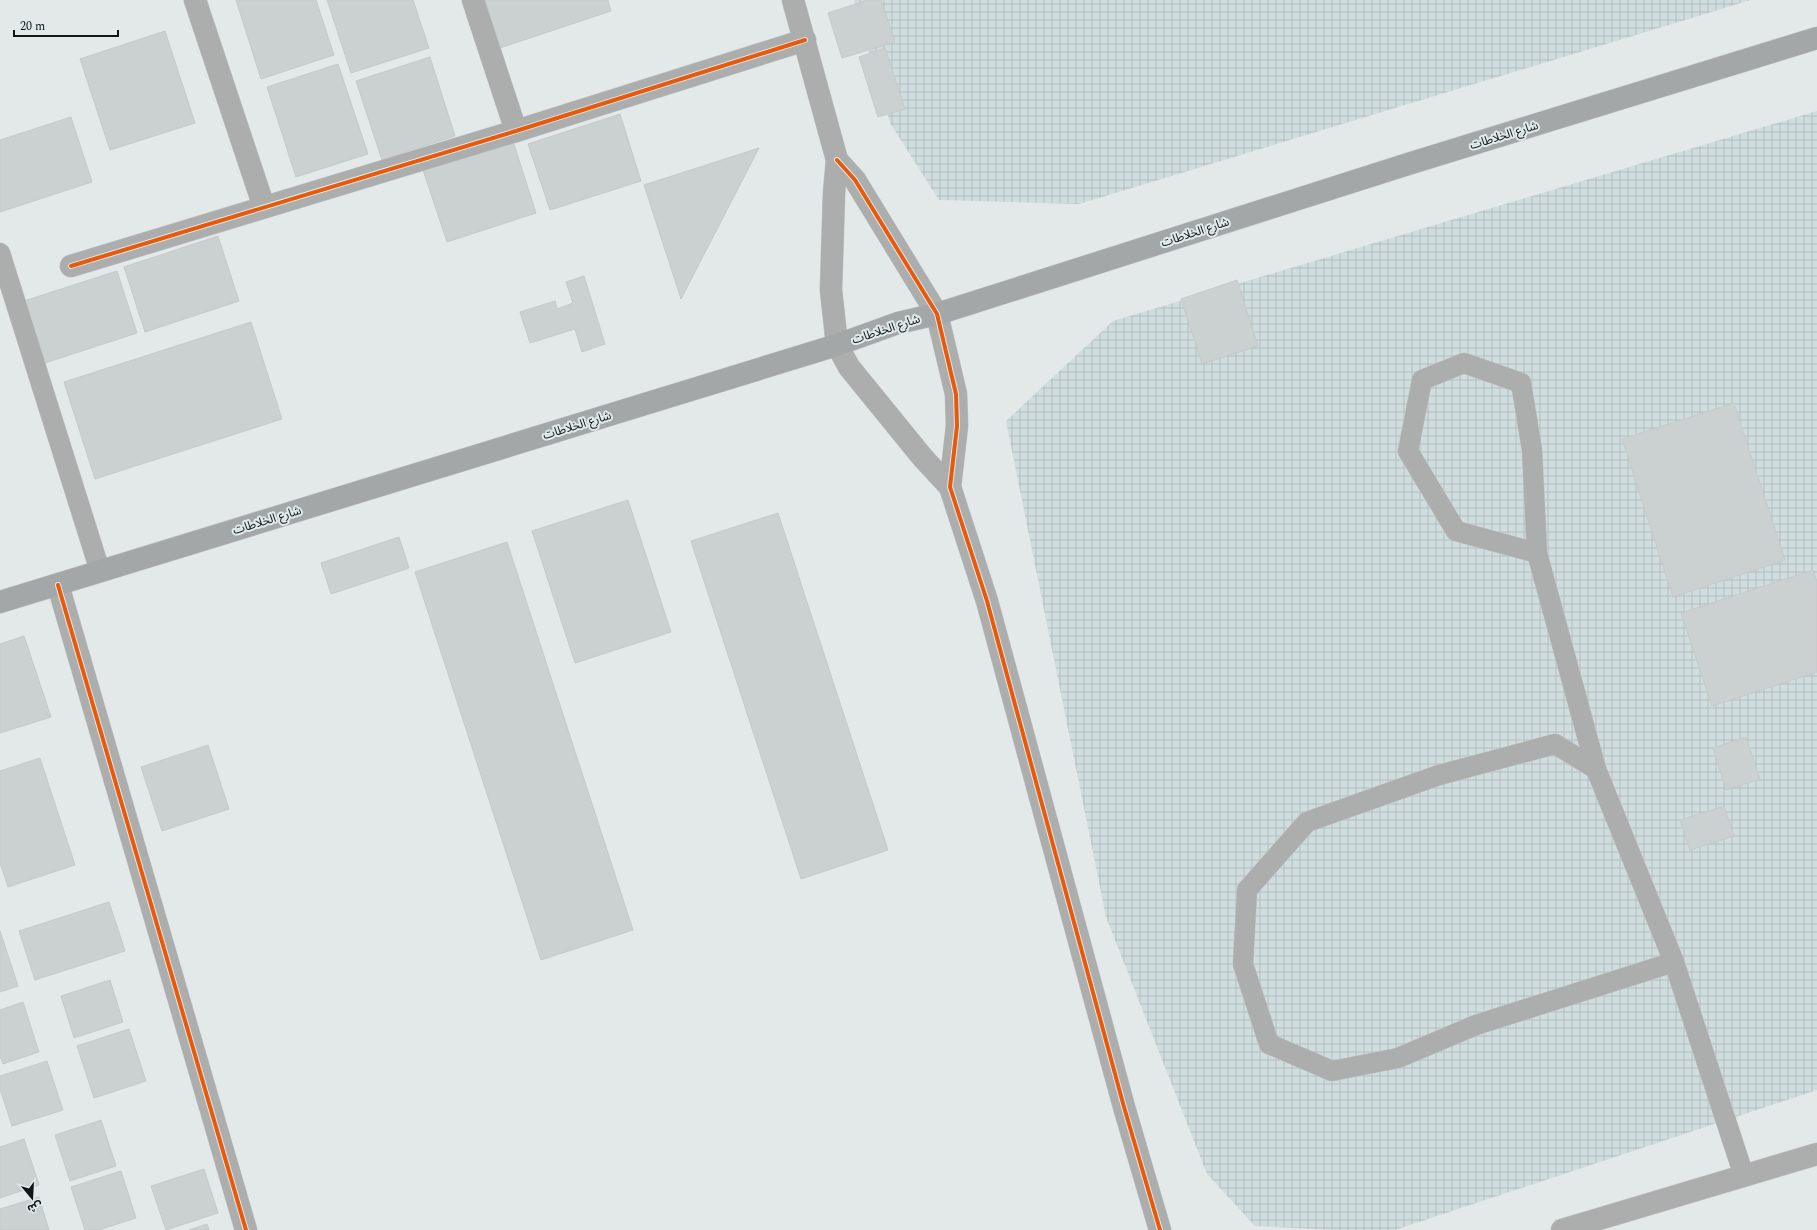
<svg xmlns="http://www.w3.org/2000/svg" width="1817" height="1230" viewBox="0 0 1817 1230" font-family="Spectral,'Noto Sans Arabic',serif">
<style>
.industrial{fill:url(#industrial-grid)}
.building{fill:#cbd0d0;stroke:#c5c9c9}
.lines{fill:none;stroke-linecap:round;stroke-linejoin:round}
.lane-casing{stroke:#c2c5c5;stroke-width:21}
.street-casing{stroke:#c2c5c5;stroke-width:23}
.primary-casing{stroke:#c2c5c5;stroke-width:23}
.lane{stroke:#acaeae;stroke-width:20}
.street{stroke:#acaeae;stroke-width:22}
.primary{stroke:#a3a7a7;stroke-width:22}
.cycleway-casing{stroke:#e0eaeb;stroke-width:6}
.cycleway{stroke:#e8590c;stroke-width:4}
.labels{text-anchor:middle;stroke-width:4;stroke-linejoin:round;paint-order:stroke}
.street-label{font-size:12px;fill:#111515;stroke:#e0eaeb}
</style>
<defs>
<pattern id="industrial-grid" width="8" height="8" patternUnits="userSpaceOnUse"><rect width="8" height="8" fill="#d0ddde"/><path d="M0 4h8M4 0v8" fill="none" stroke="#b2bdbe"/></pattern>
</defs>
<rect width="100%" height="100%" fill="#e3e8e8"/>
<g class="industrial">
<polygon points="854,0 1751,0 1079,204 939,200 890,123"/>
<polygon points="1817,111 1817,1090 1395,1230 1336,1230 1255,1226 1207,1174 1106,917 1006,421 1113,321"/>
</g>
<g class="building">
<polygon points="236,0 316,0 334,55 261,79"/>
<polygon points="327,0 413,0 429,48 351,73"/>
<polygon points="481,0 608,0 611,11 497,49"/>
<polygon points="868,0 881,0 895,42 842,58 828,13"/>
<polygon points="165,31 195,123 110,150 80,59"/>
<polygon points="885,48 905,109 878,117 859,57"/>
<polygon points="430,57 455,136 382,160 356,81"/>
<polygon points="338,64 368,154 296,177 267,87"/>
<polygon points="620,114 641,181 550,210 528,144"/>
<polygon points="71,117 92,182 0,212 0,140"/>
<polygon points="512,138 536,213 447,242 422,167"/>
<polygon points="759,148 681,299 644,185"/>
<polygon points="218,236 239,301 145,332 124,267"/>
<polygon points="117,271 137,333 45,363 24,301"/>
<polygon points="584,276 605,344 582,352 575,329 530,343 520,312 555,301 557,309 573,303 566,282"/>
<polygon points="1237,280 1258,346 1202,364 1181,299"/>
<polygon points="251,322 282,419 95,479 64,382"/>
<polygon points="1734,403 1785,560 1673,597 1622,439"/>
<polygon points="628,500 671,632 575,663 532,531"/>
<polygon points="778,513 888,850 801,879 691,541"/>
<polygon points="399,537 409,568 331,594 321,563"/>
<polygon points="507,542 633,930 541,960 415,572"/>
<polygon points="1813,570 1817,582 1817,672 1712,706 1681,613"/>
<polygon points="24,636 51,717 0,733 0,644"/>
<polygon points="1746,737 1760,779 1726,790 1713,748"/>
<polygon points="208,745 229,809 162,831 141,767"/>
<polygon points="40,758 75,865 8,887 0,863 0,771"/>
<polygon points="1724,806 1734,836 1690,850 1680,820"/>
<polygon points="109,902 125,951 35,980 19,931"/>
<polygon points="0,931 18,986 0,992"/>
<polygon points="110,980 123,1022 74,1038 61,996"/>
<polygon points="23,1002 39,1052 3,1064 0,1056 0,1010"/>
<polygon points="129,1029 146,1081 94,1098 77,1046"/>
<polygon points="47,1061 63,1110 12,1126 0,1089 0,1076"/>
<polygon points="101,1120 116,1166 70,1181 55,1135"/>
<polygon points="24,1139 39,1185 0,1198 0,1147"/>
<polygon points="204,1169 218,1213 166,1230 151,1186"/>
<polygon points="121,1171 136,1218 99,1230 85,1230 71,1187"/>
<polygon points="39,1197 49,1230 0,1230 0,1209"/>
<polygon points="207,1224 209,1230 189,1230"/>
</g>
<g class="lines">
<defs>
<g id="lane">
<polyline points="0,253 100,571"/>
<polyline points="1537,553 1456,531 1408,451 1422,380 1464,363 1521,383 1532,450 1537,553 1596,769"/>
<polyline points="1674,962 1476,1025 1398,1058 1332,1071 1269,1044 1243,964 1247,890 1307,822 1439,775 1555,744 1596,769 1674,962 1744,1176"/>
</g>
<g id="street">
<polyline points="195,0 264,207"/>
<polyline points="473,0 516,131"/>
<polyline points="793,0 837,160 834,193 831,290 837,345 849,367 923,458 950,487"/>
<polyline points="837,160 855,180 937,314 956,394 957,426 950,487 987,601 1124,1107 1160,1230"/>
<polyline points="71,266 516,131 805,40"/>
<polyline points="58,585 246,1230"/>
<polyline points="1562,1230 1817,1154"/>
</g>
<polyline id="primary" points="0,602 837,345 898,323 937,314 1408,164 1817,38"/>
</defs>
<use href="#lane" class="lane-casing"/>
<use href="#street" class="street-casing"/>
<use href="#primary" class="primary-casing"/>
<use href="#lane" class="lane"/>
<use href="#street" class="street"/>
<use href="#primary" class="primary"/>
<defs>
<g id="cycleway">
<polyline points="837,160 855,180 937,314 956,394 957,426 950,487 987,601 1124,1107 1160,1230"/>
<polyline points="71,266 516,131 805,40"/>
<polyline points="58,585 246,1230"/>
</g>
</defs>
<use href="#cycleway" class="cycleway-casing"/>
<use href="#cycleway" class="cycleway"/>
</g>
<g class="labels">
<g class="street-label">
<text transform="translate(1504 135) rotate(-17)" y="4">شارع الخلاطات</text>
<text transform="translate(1195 232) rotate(-18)" y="4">شارع الخلاطات</text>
<text transform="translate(886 329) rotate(-18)" y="4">شارع الخلاطات</text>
<text transform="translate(577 425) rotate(-17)" y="4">شارع الخلاطات</text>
<text transform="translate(267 520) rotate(-17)" y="4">شارع الخلاطات</text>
</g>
</g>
<g transform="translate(32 1198) rotate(162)" stroke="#e0eaeb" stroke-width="3" paint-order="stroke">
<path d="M0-3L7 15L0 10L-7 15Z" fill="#111515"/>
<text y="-6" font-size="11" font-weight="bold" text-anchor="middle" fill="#111515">ش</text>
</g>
<path d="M14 30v6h104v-6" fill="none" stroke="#111515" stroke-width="2"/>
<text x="20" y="30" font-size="12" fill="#111515" stroke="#e0eaeb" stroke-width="3" paint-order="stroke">20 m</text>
</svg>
